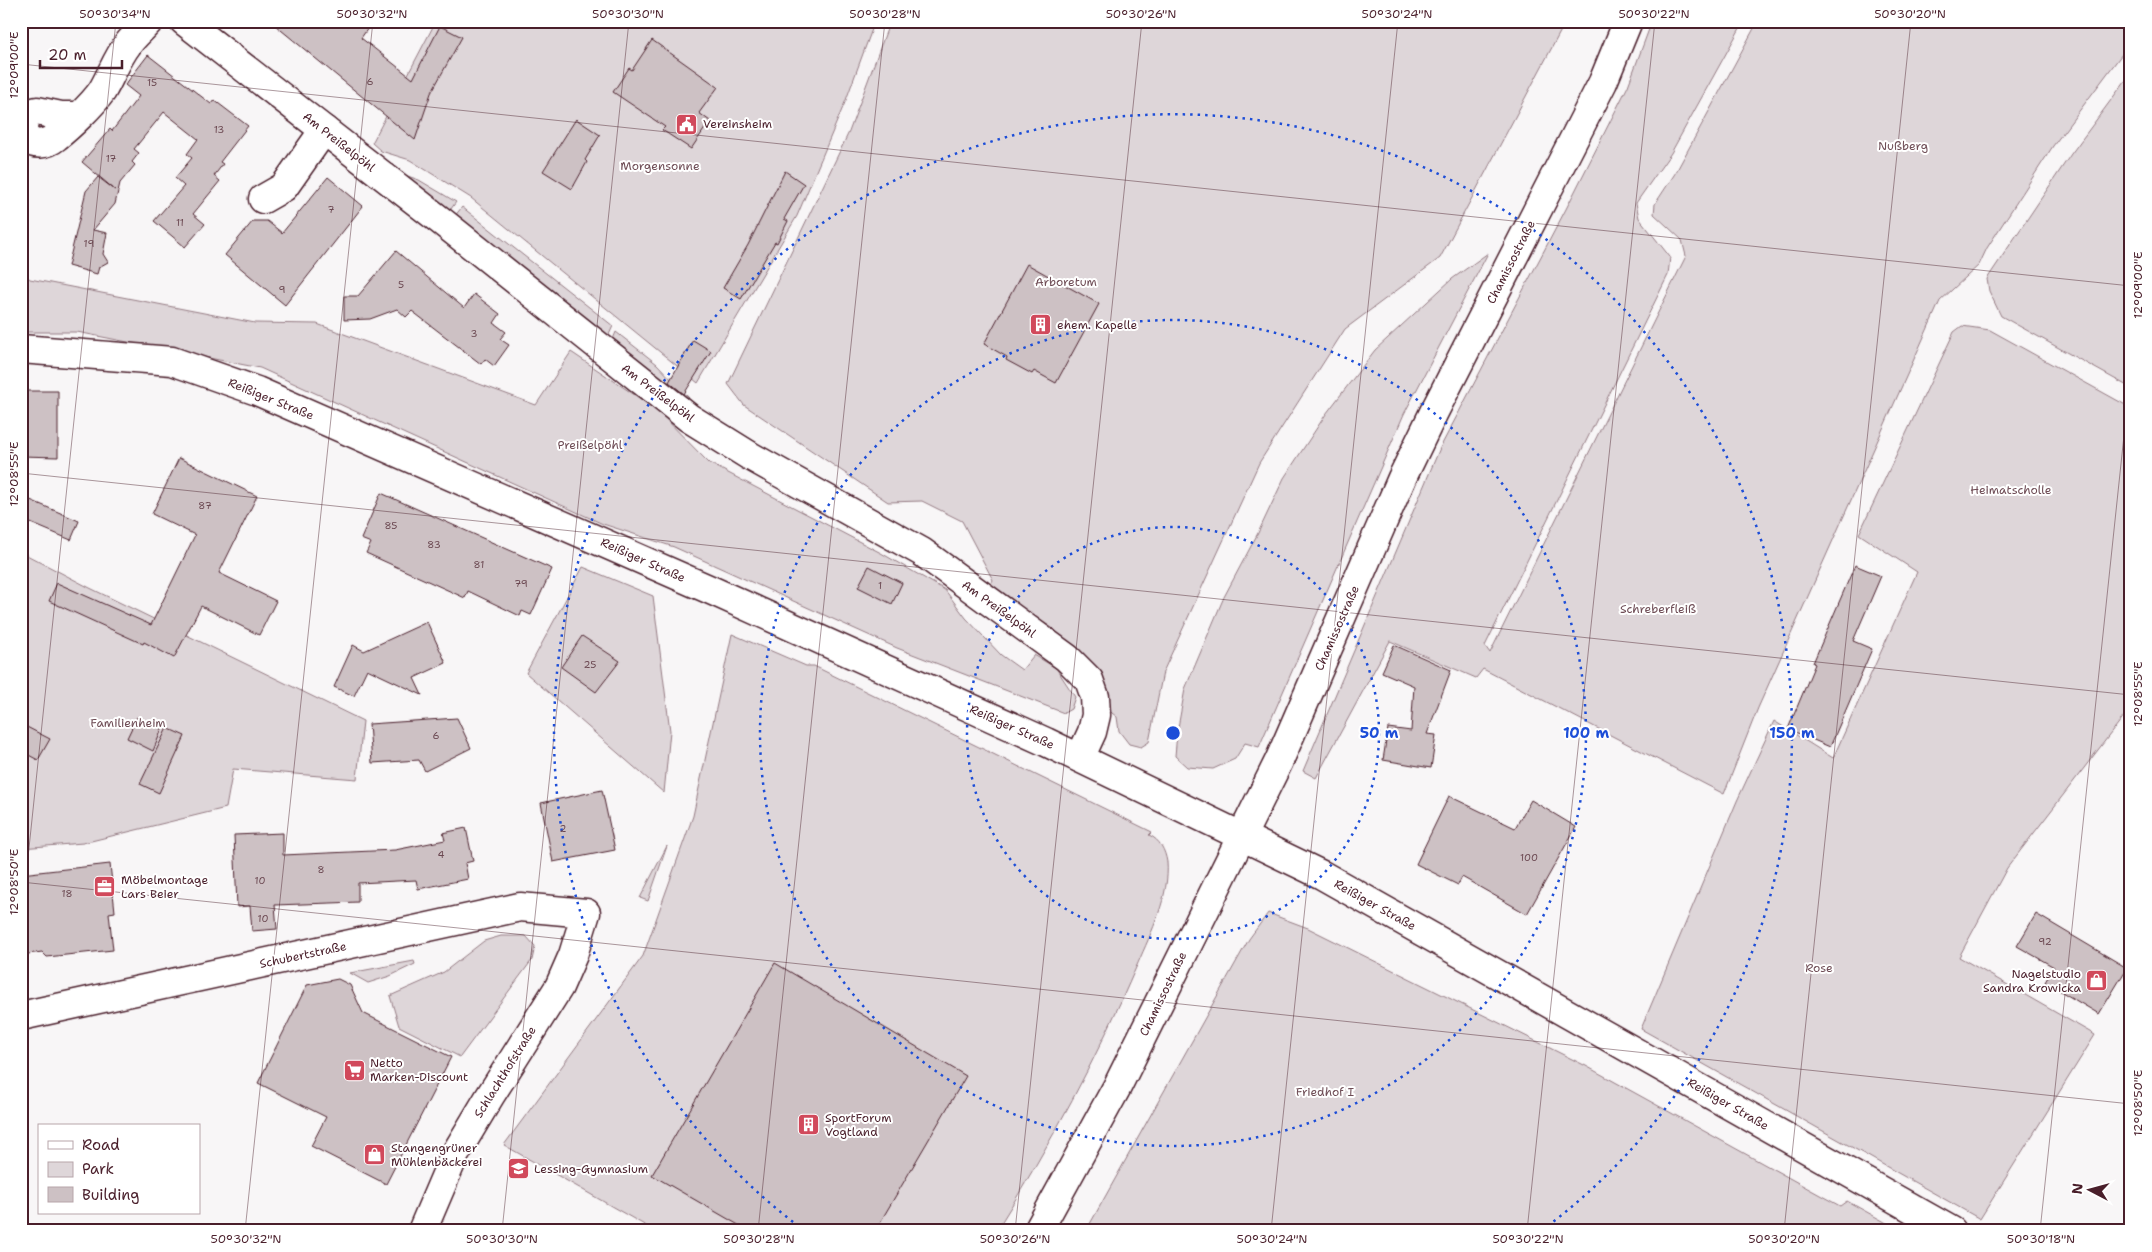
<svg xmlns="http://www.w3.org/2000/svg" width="2152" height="1252" viewBox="0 0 2152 1252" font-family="'Shantell Sans',sans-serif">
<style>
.green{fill:#ded6d9;stroke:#947a82}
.building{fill:#cdc1c4;stroke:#4a1f2b}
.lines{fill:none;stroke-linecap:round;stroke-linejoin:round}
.street-casing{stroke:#4a1f2b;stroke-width:31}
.secondary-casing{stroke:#4a1f2b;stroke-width:31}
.street{stroke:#fff;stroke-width:28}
.secondary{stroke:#fff;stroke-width:28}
.ticks{fill:none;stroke:#4a1f2b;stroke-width:1;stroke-opacity:0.45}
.ring{fill:none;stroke:#1d4ed8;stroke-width:2.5;stroke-dasharray:2.5 5}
.labels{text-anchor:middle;stroke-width:4;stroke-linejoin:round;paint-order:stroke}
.number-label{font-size:10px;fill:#6b4851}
.poi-label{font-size:12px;fill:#4a1f2b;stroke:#fff;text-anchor:start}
.street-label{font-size:12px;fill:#4a1f2b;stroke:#fff}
.park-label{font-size:12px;fill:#6f4d56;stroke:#fff}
.centre{fill:#1d4ed8;stroke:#fff;stroke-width:2.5}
.ring-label{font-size:15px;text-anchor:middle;font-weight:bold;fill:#1d4ed8;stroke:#fff;stroke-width:4;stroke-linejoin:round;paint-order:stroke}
.neatline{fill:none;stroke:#4a1f2b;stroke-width:2}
.ticks-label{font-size:12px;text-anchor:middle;fill:#4a1f2b}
</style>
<rect width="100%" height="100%" fill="#f8f6f7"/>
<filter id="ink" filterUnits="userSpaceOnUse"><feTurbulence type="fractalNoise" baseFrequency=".02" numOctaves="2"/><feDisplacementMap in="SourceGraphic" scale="10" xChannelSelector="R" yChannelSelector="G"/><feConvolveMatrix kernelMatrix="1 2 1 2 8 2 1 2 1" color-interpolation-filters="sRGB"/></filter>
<g filter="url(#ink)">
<g class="green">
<polygon points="436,21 875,21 846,100 797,216 698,383 471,198 410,160 381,151 372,143"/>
<polygon points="890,21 1566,21 1440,258 1345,329 1259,463 1163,672 1149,742 1141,747 1129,744 1119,731 1117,717 1107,709 1094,669 1055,630 989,587 993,580 962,521 922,501 888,502 744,405 728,384 849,132"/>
<polygon points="1652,21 1744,21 1671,153 1636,203 1639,218 1670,257 1668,275 1485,646 1490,653 1686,256 1682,240 1654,214 1655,204 1676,172 1758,21 2131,21 2131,42 2053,146 1987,248 1979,265 1940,301 1758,708 1724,794 1483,669 1476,678 1390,641 1316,778 1303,771 1440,448 1566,209 1628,86"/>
<polygon points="2131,73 2131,388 2001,316 1989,291 1987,279 2071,154"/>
<polygon points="399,173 419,180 456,202 448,213"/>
<polygon points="462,207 613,326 607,339 454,217"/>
<polygon points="1488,253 1404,414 1259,747 1245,743 1235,759 1213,769 1187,767 1175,756 1177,733 1185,689 1224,597 1258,533 1284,478 1326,414 1375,350 1452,279"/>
<polygon points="21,272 30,279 255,323 317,324 536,405 571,352 657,410 709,463 881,553 945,590 966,618 1001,655 1022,670 1034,655 1056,668 1075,697 1071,709 1064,713 897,648 674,547 603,524 260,368 77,332 21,332"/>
<polygon points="1962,326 1990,330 2131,408 2131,712 2128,711 2007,868 1959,957 2095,1035 1980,1219 1641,1029 1737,801 1774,721 1833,758 1917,572 1859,534 1954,332"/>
<polygon points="616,332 657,364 689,398 686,403 611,344"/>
<polygon points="21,552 90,588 363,721 357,779 233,769 226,808 83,843 21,848"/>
<polygon points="583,567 653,596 670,731 664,793 526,673"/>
<path d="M732,634L806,666H814L1152,832L1149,835C1160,840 1165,850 1167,862C1170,895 1151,933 1138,963C1098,1056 1050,1145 996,1231H655L504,1145L643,956L693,816Z"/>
<polygon points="667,846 648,901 640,898"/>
<polygon points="1268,913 1308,928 1586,1066 1840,1206 1847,1201 1901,1231 1086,1231 1249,939"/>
<polygon points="501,936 526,936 535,946 532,960 460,1057 399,1026 390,996 444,972 484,941"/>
<polygon points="414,961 415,964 390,976 368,983 350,973"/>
</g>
<g class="building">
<polygon points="270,21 373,21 361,38 413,79 440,26 462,37 431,93 415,140"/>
<polygon points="652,40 718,87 699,113 710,121 691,149 662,130 665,127 613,92 629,68 632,70"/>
<polygon points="148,55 211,104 214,100 248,126 220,162 223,164 214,176 220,181 193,214 205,224 185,247 154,221 184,186 175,178 192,158 187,154 198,139 164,112 134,149 139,153 132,162 135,165 120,183 115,204 93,230 107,233 103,254 108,262 99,267 97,274 68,266 86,191 98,177 115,190 82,162 110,129 112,131 139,96 125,85"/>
<polygon points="576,119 600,135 585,160 587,162 572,189 543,171"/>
<polygon points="785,171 804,184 784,219 788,221 777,243 775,242 741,299 723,288 748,245"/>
<polygon points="328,177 363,206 285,305 225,255 253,221 267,221 282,233"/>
<polygon points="396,251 464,308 474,294 500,314 494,323 506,332 500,339 509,345 494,366 485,359 481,364 412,311 406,317 397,309 370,319 344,320 344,296 358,296"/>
<polygon points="1027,264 1099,304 1056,383 1034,371 1032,374 1006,360 1007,357 984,344"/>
<polygon points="693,340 711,351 684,394 669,382"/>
<polygon points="21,391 58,391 58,457 21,456"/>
<polygon points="179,458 257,496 219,573 276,601 259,635 201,606 174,658 144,642 143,644 49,601 57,583 151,625 195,535 152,514"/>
<polygon points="381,493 552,569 531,615 522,611 520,616 468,591 465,598 366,553 371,543 361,539"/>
<polygon points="21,496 79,521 71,540 21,519"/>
<polygon points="1855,565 1881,576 1853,641 1872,649 1830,747 1788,729 1815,664 1813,663"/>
<polygon points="869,566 902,583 892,604 858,587"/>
<polygon points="427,622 446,663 414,678 422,695 367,669 354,696 334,687 353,645 364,651"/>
<polygon points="582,636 620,661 596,692 561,667"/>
<polygon points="1394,645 1451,670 1427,734 1436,735 1431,768 1383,760 1388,728 1411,731 1414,686 1382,672"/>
<polygon points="137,717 162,729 153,751 127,738"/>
<polygon points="457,718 471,748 425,771 419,760 372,763 369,724"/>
<polygon points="21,724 50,739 38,760 21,751"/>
<polygon points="167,728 185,736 159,793 140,784"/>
<polygon points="602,790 615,850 553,862 541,803"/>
<polygon points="1449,796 1515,828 1531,800 1576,827 1527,914 1462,877 1458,885 1416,864"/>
<polygon points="466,828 473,861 465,863 468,879 418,889 416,880 358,883 358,902 275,905 277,929 252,931 250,906 237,907 234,835 283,833 283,855 395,850 445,840 443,833"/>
<polygon points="110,864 115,912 109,913 113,950 47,957 42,952 21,955 21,874"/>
<polygon points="2036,914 2127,968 2099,1014 2045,982 2054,967 2017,946"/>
<polygon points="775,963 966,1076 875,1231 749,1231 652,1175"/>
<polygon points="338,979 350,985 363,1013 451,1057 386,1184 311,1146 326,1117 258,1083 307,985"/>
</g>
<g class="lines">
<defs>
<g id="street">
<polyline points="184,21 445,224 689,418 750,456 922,552 1067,658 1089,680 1095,697 1096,715 1092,732 1080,758"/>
<path d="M78,116H61L37,111L29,113C12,135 35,154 56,137C69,127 93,104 102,91C111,76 117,58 128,44C134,36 142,29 149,21"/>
<polyline points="263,199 284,187 324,130"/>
<polyline points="21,349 172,361 257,391 713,591 1046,742 1322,875 1952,1231"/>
<polyline points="21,1016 520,907 586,913 573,955 559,987 490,1096 454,1156 422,1231"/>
</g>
<polyline id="secondary" points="1038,1231 1117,1087 1279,761 1402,478 1434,412 1603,82 1628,21"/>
</defs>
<use href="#street" class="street-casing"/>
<use href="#secondary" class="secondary-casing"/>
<use href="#street" class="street"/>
<use href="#secondary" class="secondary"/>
</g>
</g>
<path class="ticks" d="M21,64L2131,286M21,473L2131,695M21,882L2131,1104M21,924L116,21M245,1231L373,21M502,1231L629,21M758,1231L885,21M1015,1231L1142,21M1271,1231L1398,21M1527,1231L1655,21M1784,1231L1911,21M2040,1231L2131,369"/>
<g class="ring">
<circle cx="1173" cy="733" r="206"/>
<circle cx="1173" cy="733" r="413"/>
<path d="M805 1231A619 619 0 1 1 1541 1231"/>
</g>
<defs>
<symbol id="civic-square" viewBox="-11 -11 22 22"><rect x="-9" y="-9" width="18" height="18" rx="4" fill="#d1495b" stroke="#fff"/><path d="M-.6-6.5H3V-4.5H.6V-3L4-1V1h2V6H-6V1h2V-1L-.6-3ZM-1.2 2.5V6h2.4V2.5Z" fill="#fff"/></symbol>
<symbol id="building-square" viewBox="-11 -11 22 22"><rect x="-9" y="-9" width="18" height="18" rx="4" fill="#d1495b" stroke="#fff"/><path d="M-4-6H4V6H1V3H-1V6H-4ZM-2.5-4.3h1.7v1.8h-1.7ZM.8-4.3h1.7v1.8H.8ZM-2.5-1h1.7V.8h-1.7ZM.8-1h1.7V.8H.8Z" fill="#fff"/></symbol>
<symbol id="office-square" viewBox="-11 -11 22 22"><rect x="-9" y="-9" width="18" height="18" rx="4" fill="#d1495b" stroke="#fff"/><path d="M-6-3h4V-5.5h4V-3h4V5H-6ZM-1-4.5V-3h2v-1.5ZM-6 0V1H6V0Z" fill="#fff"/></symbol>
<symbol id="shop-square" viewBox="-11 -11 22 22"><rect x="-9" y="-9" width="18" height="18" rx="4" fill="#d1495b" stroke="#fff"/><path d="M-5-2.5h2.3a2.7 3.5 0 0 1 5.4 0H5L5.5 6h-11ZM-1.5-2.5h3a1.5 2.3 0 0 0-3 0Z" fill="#fff"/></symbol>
<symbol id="supermarket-square" viewBox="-11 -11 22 22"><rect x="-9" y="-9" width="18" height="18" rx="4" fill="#d1495b" stroke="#fff"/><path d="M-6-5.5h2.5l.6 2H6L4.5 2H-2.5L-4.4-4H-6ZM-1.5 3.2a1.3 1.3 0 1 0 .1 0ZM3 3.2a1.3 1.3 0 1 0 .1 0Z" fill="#fff"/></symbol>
<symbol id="school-square" viewBox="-11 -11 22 22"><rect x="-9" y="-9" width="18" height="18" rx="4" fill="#d1495b" stroke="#fff"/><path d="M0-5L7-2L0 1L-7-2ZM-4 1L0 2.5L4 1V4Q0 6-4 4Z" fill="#fff"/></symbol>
</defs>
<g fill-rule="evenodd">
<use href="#civic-square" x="674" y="112" width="25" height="25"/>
<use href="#building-square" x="1028" y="312" width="25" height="25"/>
<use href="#office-square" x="92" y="874" width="25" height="25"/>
<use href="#shop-square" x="2084" y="968" width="25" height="25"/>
<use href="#supermarket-square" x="342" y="1058" width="25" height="25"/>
<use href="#building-square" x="796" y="1112" width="25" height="25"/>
<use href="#shop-square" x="362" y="1142" width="25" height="25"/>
<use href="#school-square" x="506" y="1156" width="25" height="25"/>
</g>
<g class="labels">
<g class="number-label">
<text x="370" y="85">6</text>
<text x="152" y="86">15</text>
<text x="219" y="133">13</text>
<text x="111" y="162">17</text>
<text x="331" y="213">7</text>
<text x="180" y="226">11</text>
<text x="89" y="247">19</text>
<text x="401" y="288">5</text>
<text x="282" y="293">9</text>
<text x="474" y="337">3</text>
<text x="205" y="509">87</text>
<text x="391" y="529">85</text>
<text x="434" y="548">83</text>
<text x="479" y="568">81</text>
<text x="521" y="587">79</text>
<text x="880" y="589">1</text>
<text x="590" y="668">25</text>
<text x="436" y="739">6</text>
<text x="563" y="832">2</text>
<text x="441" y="858">4</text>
<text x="1529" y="861">100</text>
<text x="321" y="873">8</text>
<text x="260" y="884">10</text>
<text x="67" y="897">18</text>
<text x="263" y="922">10</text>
<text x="2045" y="945">92</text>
</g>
<g class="poi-label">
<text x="703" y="128">Vereinsheim</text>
<text x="1057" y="329">ehem. Kapelle</text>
<text x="121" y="884">Möbelmontage<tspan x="121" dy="14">Lars Beier</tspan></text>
<text x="2081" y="978" text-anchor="end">Nagelstudio<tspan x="2081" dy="14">Sandra Krowicka</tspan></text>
<text x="370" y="1067">Netto<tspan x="370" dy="14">Marken-Discount</tspan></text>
<text x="825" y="1122">SportForum<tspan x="825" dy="14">Vogtland</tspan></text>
<text x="391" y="1152">Stangengrüner<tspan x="391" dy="14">Mühlenbäckerei</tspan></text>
<text x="534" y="1173">Lessing-Gymnasium</text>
</g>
<g class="street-label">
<text transform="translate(339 142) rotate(38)" y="4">Am Preißelpöhl</text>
<text transform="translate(1511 262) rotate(-63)" y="4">Chamissostraße</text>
<text transform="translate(658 393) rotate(37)" y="4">Am Preißelpöhl</text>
<text transform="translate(271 399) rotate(22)" y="4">Reißiger Straße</text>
<text transform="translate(643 560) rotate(24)" y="4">Reißiger Straße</text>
<text transform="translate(999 609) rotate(36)" y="4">Am Preißelpöhl</text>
<text transform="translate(1337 628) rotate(-66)" y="4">Chamissostraße</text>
<text transform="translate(1012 727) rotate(24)" y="4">Reißiger Straße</text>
<text transform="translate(1375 905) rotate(29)" y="4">Reißiger Straße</text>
<text transform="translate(303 955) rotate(-12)" y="4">Schubertstraße</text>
<text transform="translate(1163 994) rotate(-64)" y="4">Chamissostraße</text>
<text transform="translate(505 1072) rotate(-58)" y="4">Schlachthofstraße</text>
<text transform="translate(1728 1104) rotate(30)" y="4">Reißiger Straße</text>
</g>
<g class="park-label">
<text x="1903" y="150">Nußberg</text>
<text x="660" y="170">Morgensonne</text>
<text x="1066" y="286">Arboretum</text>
<text x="590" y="449">Preißelpöhl</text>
<text x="2011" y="494">Heimatscholle</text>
<text x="1658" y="613">Schreberfleiß</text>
<text x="128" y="727">Familienheim</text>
<text x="1819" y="972">Rose</text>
<text x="1325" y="1096">Friedhof I</text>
</g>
</g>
<circle cx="1173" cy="733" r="8" class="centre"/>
<g class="ring-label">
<text x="1379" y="738">50 m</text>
<text x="1586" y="738">100 m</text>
<text x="1792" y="738">150 m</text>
</g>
<rect width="2152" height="1252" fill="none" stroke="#fff" stroke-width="55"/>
<rect x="38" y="1124" width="162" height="90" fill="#ffffff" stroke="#b7a5aa"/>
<rect x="48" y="1141" width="25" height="8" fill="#ffffff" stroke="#b7a5aa"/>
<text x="82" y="1150" font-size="15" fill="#4a1f2b">Road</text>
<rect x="48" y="1162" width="25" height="15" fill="#ded6d9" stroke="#b7a5aa"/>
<text x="82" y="1174" font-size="15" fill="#4a1f2b">Park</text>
<rect x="48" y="1187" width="25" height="15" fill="#cdc1c4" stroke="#b7a5aa"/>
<text x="82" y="1200" font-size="15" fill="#4a1f2b">Building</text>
<g transform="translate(2090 1190) rotate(276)" stroke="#ffffff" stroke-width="4" paint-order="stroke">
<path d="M0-4L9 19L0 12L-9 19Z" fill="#4a1f2b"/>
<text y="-8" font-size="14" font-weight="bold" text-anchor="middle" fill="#4a1f2b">N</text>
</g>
<path d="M40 60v8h82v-8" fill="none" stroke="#4a1f2b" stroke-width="2.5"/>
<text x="48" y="60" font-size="15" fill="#4a1f2b" stroke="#ffffff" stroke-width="4" paint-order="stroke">20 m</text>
<rect x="28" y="28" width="2096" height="1196" class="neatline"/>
<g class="ticks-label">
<text x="115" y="18">50°30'34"N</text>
<text x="372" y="18">50°30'32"N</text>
<text x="628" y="18">50°30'30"N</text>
<text x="885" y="18">50°30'28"N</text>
<text x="1141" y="18">50°30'26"N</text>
<text x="1397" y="18">50°30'24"N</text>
<text x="1654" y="18">50°30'22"N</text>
<text x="1910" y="18">50°30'20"N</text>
<text transform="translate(14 65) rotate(-90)" y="4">12°09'00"E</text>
<text transform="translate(2138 285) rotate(-90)" y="4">12°09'00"E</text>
<text transform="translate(14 474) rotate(-90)" y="4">12°08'55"E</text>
<text transform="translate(2138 694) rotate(-90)" y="4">12°08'55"E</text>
<text transform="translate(14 882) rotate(-90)" y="4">12°08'50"E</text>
<text transform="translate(2138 1103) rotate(-90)" y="4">12°08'50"E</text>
<text x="246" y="1243">50°30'32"N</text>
<text x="502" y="1243">50°30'30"N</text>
<text x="759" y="1243">50°30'28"N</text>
<text x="1015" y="1243">50°30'26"N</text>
<text x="1272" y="1243">50°30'24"N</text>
<text x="1528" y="1243">50°30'22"N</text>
<text x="1784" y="1243">50°30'20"N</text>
<text x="2041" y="1243">50°30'18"N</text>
</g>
</svg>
